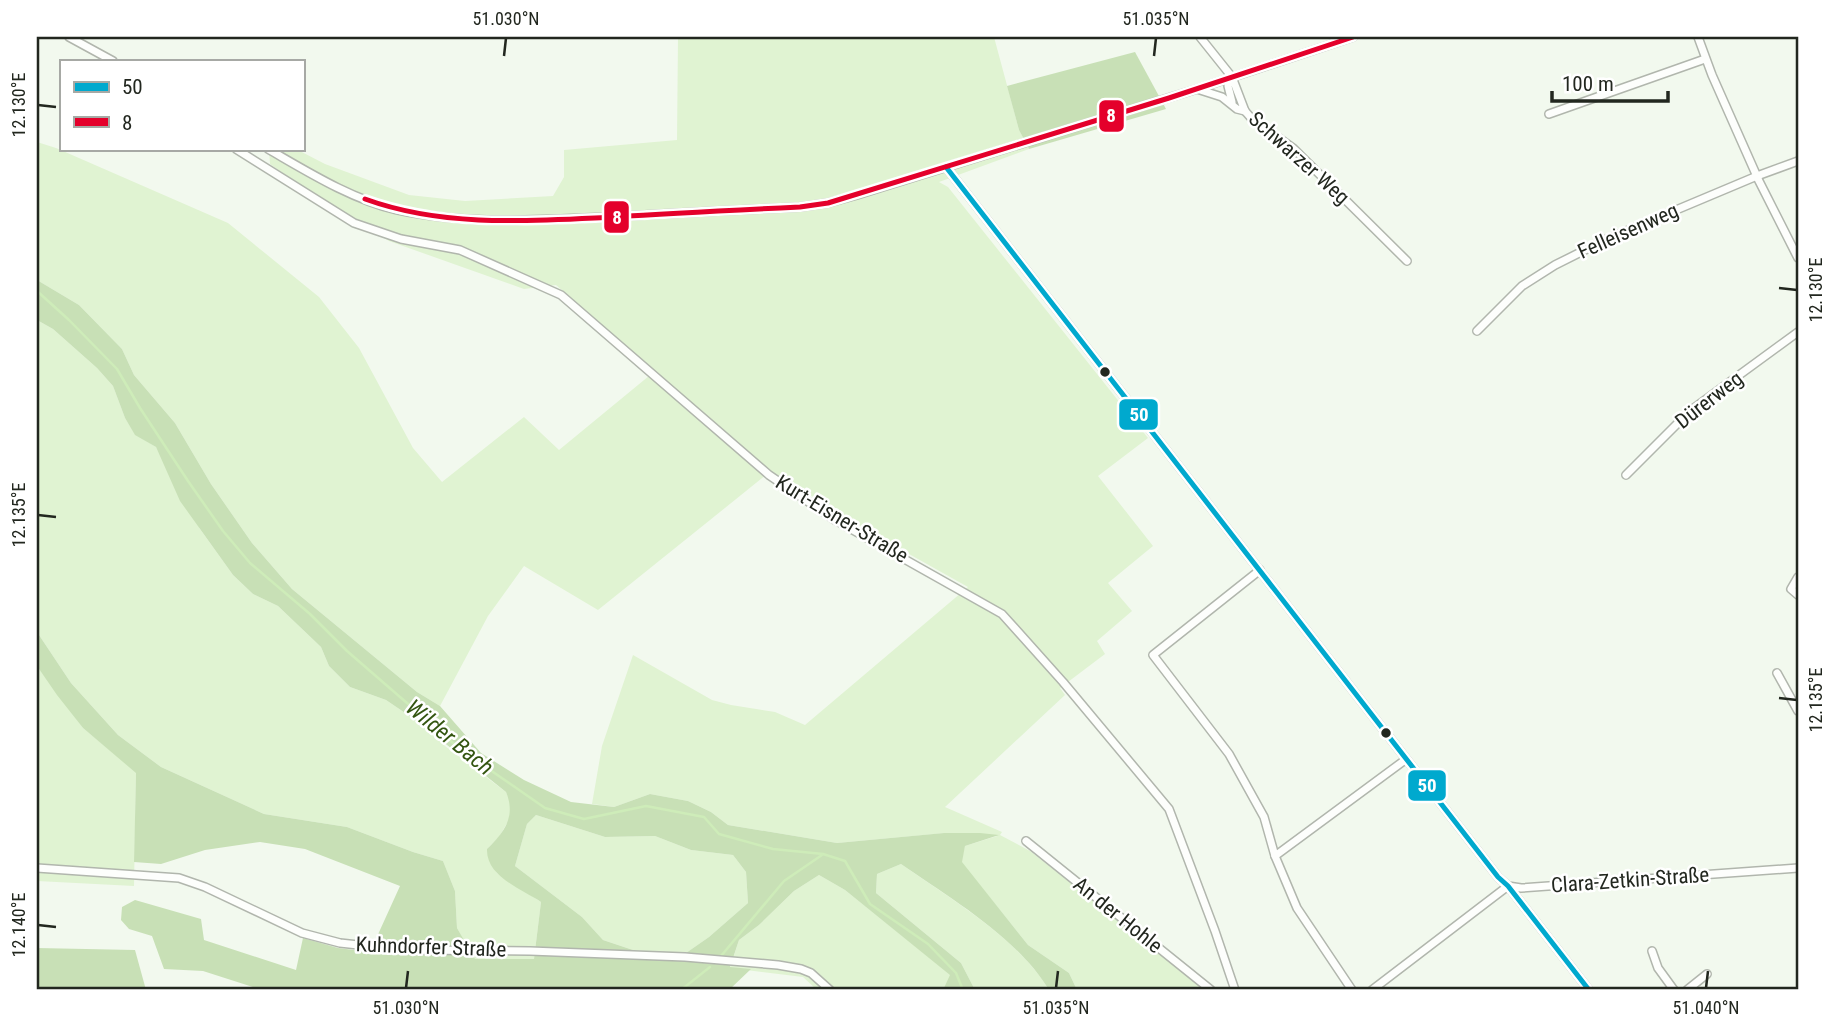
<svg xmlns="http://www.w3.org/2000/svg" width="1835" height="1027" viewBox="0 0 1835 1027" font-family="'Roboto Condensed',sans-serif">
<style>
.green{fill:#e0f3d2}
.forest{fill:#c8e0b6;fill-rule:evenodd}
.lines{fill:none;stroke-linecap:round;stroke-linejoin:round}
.stream{stroke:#ceecb9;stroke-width:2.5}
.minor-casing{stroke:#b1b6ad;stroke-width:10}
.minor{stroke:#fdfefc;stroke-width:7}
.bus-1-casing{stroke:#fff;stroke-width:10}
.bus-2-casing{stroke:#fff;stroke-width:10}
.bus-1{stroke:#00a9ce;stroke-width:5}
.bus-2{stroke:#e4002b;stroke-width:5}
.ticks{fill:none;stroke:#22271f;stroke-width:2.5}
.bus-dot{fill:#22271f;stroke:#fff;stroke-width:2.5}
.labels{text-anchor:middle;stroke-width:5;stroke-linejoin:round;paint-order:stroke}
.street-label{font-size:21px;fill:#22271f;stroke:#fff}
.water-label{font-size:23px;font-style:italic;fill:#335510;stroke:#fff}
.line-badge{stroke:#fff;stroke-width:2.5}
.badge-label{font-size:19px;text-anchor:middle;font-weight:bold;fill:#fff}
.neatline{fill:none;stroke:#22271f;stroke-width:2.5}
.ticks-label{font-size:18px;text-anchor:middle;fill:#22271f}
</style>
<rect width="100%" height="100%" fill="#f2f9ee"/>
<g class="green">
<polygon points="678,37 994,37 1019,130 1029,149 939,182 948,187 1148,438 1098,476 1153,546 1108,583 1132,611 1097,641 1105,654 1060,688 1065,695 945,807 1002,832 1000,835 1030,851 1207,990 1077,990 1069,973 1028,945 961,862 965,846 997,836 945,833 837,843 728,825 711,812 688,801 650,794 614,807 592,804 602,746 633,655 712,700 731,705 775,712 805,725 968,587 884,540 771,471 598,610 524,566 488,616 440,706 417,692 292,589 252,543 211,484 175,423 134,375 122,349 79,305 37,280 37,142 56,148 228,223 319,297 359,348 413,448 442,482 524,417 559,450 655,371 556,285 524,289 389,241 323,201 270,164 269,149 296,149 325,164 409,195 465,201 553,196 564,177 564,150 677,140"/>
<polygon points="37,320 53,329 97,368 113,386 125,418 135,434 156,447 200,529 233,575 253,594 278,606 321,647 329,666 350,687 386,700 417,721 445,746 506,792 512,805 510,818 499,837 487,849 497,873 541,902 534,959 475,960 457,928 455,891 443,861 413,852 347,827 264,814 161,767 118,735 71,683 37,632"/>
<polygon points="37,666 83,728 136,772 134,886 37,881"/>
<polygon points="536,815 605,837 655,836 691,850 733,855 746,872 748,903 709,937 686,953 636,951 603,940 582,917 515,866 527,824"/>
<path d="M901,864C949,898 1018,938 1049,990H975L961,963L876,893L877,874Z"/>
<polygon points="819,875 845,890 951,975 943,990 817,990 803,977 730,968 739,940 759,925 794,891"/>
</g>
<g class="forest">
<polygon points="1135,52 1166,109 1029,149 1019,130 1007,86"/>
<path d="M37,280L79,305L122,349L134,375L175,423L211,484L252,543L292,589L417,692L440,706L481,753L524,780L571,802L614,807L650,794L688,801L711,812L728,825L837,843L944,833H980L999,835L965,846L962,862L1028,945L1069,973L1077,990H1049C1018,938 950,898 901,864L877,874L876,893L961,963L975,990H943L950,975L845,890L819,875L794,891L759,925L739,940L730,967L751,969L729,990H262L203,971L164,969L152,936L129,929L121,920L122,907L135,900L201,919L204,940L296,970L303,938L338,948L370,952L400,886L305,849L260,842L205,850L161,864L134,862L136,773L83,728L57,695L37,666V632L71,683L118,735L161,767L264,814L347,827L413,852L443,861L455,891L457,928L475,959H534L541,902C521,889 486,876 487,849C505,832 516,816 506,792L417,721L386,700L350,687L329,666L321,647L278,606L253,594L233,575L180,501L156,447L135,435L125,418L113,386L97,368L53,329L37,320ZM536,815L605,837L655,836L691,850L733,855L746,872L748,903L709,937L686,953L636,951L603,940L582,917L515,866L527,824Z"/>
<polygon points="37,948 135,950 146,990 37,990"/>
</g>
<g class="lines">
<g class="stream">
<polyline points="37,291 69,320 117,369 140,408 188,481 223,531 250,563 310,614 347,651 460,749 545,808 584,819 646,806 704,817 719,834 773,849 823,854 845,861 870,904 928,944 956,973 963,990"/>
<polyline points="721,956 784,881 822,855"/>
<polyline points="681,990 710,967"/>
</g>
<defs>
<g id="minor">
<polyline points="69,37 113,61"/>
<polyline points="1200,37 1232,77 1245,111 1252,119 1293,148 1407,261"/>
<polyline points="1698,37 1712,75 1759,181 1798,258"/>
<polyline points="1232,77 1228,86 1232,102"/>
<polyline points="1197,89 1222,97 1237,109 1245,111"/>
<polyline points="1549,114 1705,59"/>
<polyline points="236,149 354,223 401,239 460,250 561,295 769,475 835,520 1002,614 1063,682 1169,809 1215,931 1235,990"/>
<path d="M268,149C308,172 351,199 397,210C466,225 539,220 609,217C673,213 736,210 800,207L828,203L857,195L1197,89L1353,37"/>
<polyline points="946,167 1498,877 1508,886 1589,990"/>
<polyline points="1477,331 1522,286 1555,265 1607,239 1757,176 1798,161"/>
<polyline points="1626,475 1690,411 1798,332"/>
<polyline points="1260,570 1153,655 1229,754 1264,817 1275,856 1297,908 1352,990"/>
<polyline points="1798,577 1791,589 1798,595"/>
<polyline points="1777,673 1798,711"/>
<polyline points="1026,841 1211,990"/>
<polyline points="1275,856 1405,760"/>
<polyline points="37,868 179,878 205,887 302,933 340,943 404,950 530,951 685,957 778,965 801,969 811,973 830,990"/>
<polyline points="1652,951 1658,968 1674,990"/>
<polyline points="1372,990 1508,886 1521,888 1798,868"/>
<polyline points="1687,990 1707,974"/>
</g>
</defs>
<use href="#minor" class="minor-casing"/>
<use href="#minor" class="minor"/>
<defs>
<polyline id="bus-1" points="946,167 1498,877 1508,886 1589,990"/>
<path id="bus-2" d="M365,199C445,228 530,221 614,217C676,213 738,210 800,207L828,203L1169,98L1353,37"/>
</defs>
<use href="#bus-1" class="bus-1-casing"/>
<use href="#bus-2" class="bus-2-casing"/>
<use href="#bus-1" class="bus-1"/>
<use href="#bus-2" class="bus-2"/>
</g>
<path class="ticks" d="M504,56L506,38M1154,56L1156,38M38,105L56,107M1779,288L1797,290M38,515L56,517M1779,698L1797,700M38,925L56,927M406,988L408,971M1056,988L1058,971M1706,988L1708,971"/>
<g class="bus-dot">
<circle cx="1105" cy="372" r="6"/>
<circle cx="1386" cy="733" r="6"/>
</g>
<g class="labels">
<g class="street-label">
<text transform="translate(1299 158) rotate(42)" y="7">Schwarzer Weg</text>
<text transform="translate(1628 231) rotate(-24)" y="7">Felleisenweg</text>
<text transform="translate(1709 400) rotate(-38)" y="7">Dürerweg</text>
<text transform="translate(842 519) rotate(31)" y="7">Kurt-Eisner-Straße</text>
<text transform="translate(1630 880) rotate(-4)" y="7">Clara-Zetkin-Straße</text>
<text transform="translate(1118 915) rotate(39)" y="7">An der Hohle</text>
<text transform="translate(431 947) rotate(2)" y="7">Kuhndorfer Straße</text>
</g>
<g class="water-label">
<text transform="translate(450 737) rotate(39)" y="8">Wilder Bach</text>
</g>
</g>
<g class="line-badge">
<rect x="1098" y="99" width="27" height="34" rx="7" fill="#e4002b"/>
<rect x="603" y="200" width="27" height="34" rx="7" fill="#e4002b"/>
<rect x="1118" y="398" width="41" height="33" rx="7" fill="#00a9ce"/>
<rect x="1407" y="769" width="40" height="33" rx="7" fill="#00a9ce"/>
</g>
<g class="badge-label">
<text x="1111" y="122">8</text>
<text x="617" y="224">8</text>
<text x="1139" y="421">50</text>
<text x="1427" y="792">50</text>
</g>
<rect width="1835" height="1027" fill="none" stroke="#ffffff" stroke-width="77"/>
<rect x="60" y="60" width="245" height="91" fill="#ffffff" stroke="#a7a9a5" stroke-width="2"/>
<rect x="74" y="82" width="35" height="10" fill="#00a9ce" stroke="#a7a9a5" stroke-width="2"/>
<text x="122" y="94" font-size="21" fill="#22271f">50</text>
<rect x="74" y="117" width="35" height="10" fill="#e4002b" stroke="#a7a9a5" stroke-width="2"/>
<text x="122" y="130" font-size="21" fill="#22271f">8</text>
<path d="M1552 91v10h116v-10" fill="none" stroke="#22271f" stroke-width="3.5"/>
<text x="1562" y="91" font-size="21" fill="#22271f" stroke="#ffffff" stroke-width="5" paint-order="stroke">100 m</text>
<rect x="38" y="38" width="1759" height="950" class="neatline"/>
<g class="ticks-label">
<text x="506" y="25">51.030°N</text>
<text x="1156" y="25">51.035°N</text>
<text transform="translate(19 105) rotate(-90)" y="6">12.130°E</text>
<text transform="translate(1816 290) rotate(-90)" y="6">12.130°E</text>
<text transform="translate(19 515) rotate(-90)" y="6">12.135°E</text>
<text transform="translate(1816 700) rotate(-90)" y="6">12.135°E</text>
<text transform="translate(19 925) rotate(-90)" y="6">12.140°E</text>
<text x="406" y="1014">51.030°N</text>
<text x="1056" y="1014">51.035°N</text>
<text x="1706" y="1014">51.040°N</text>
</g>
</svg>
